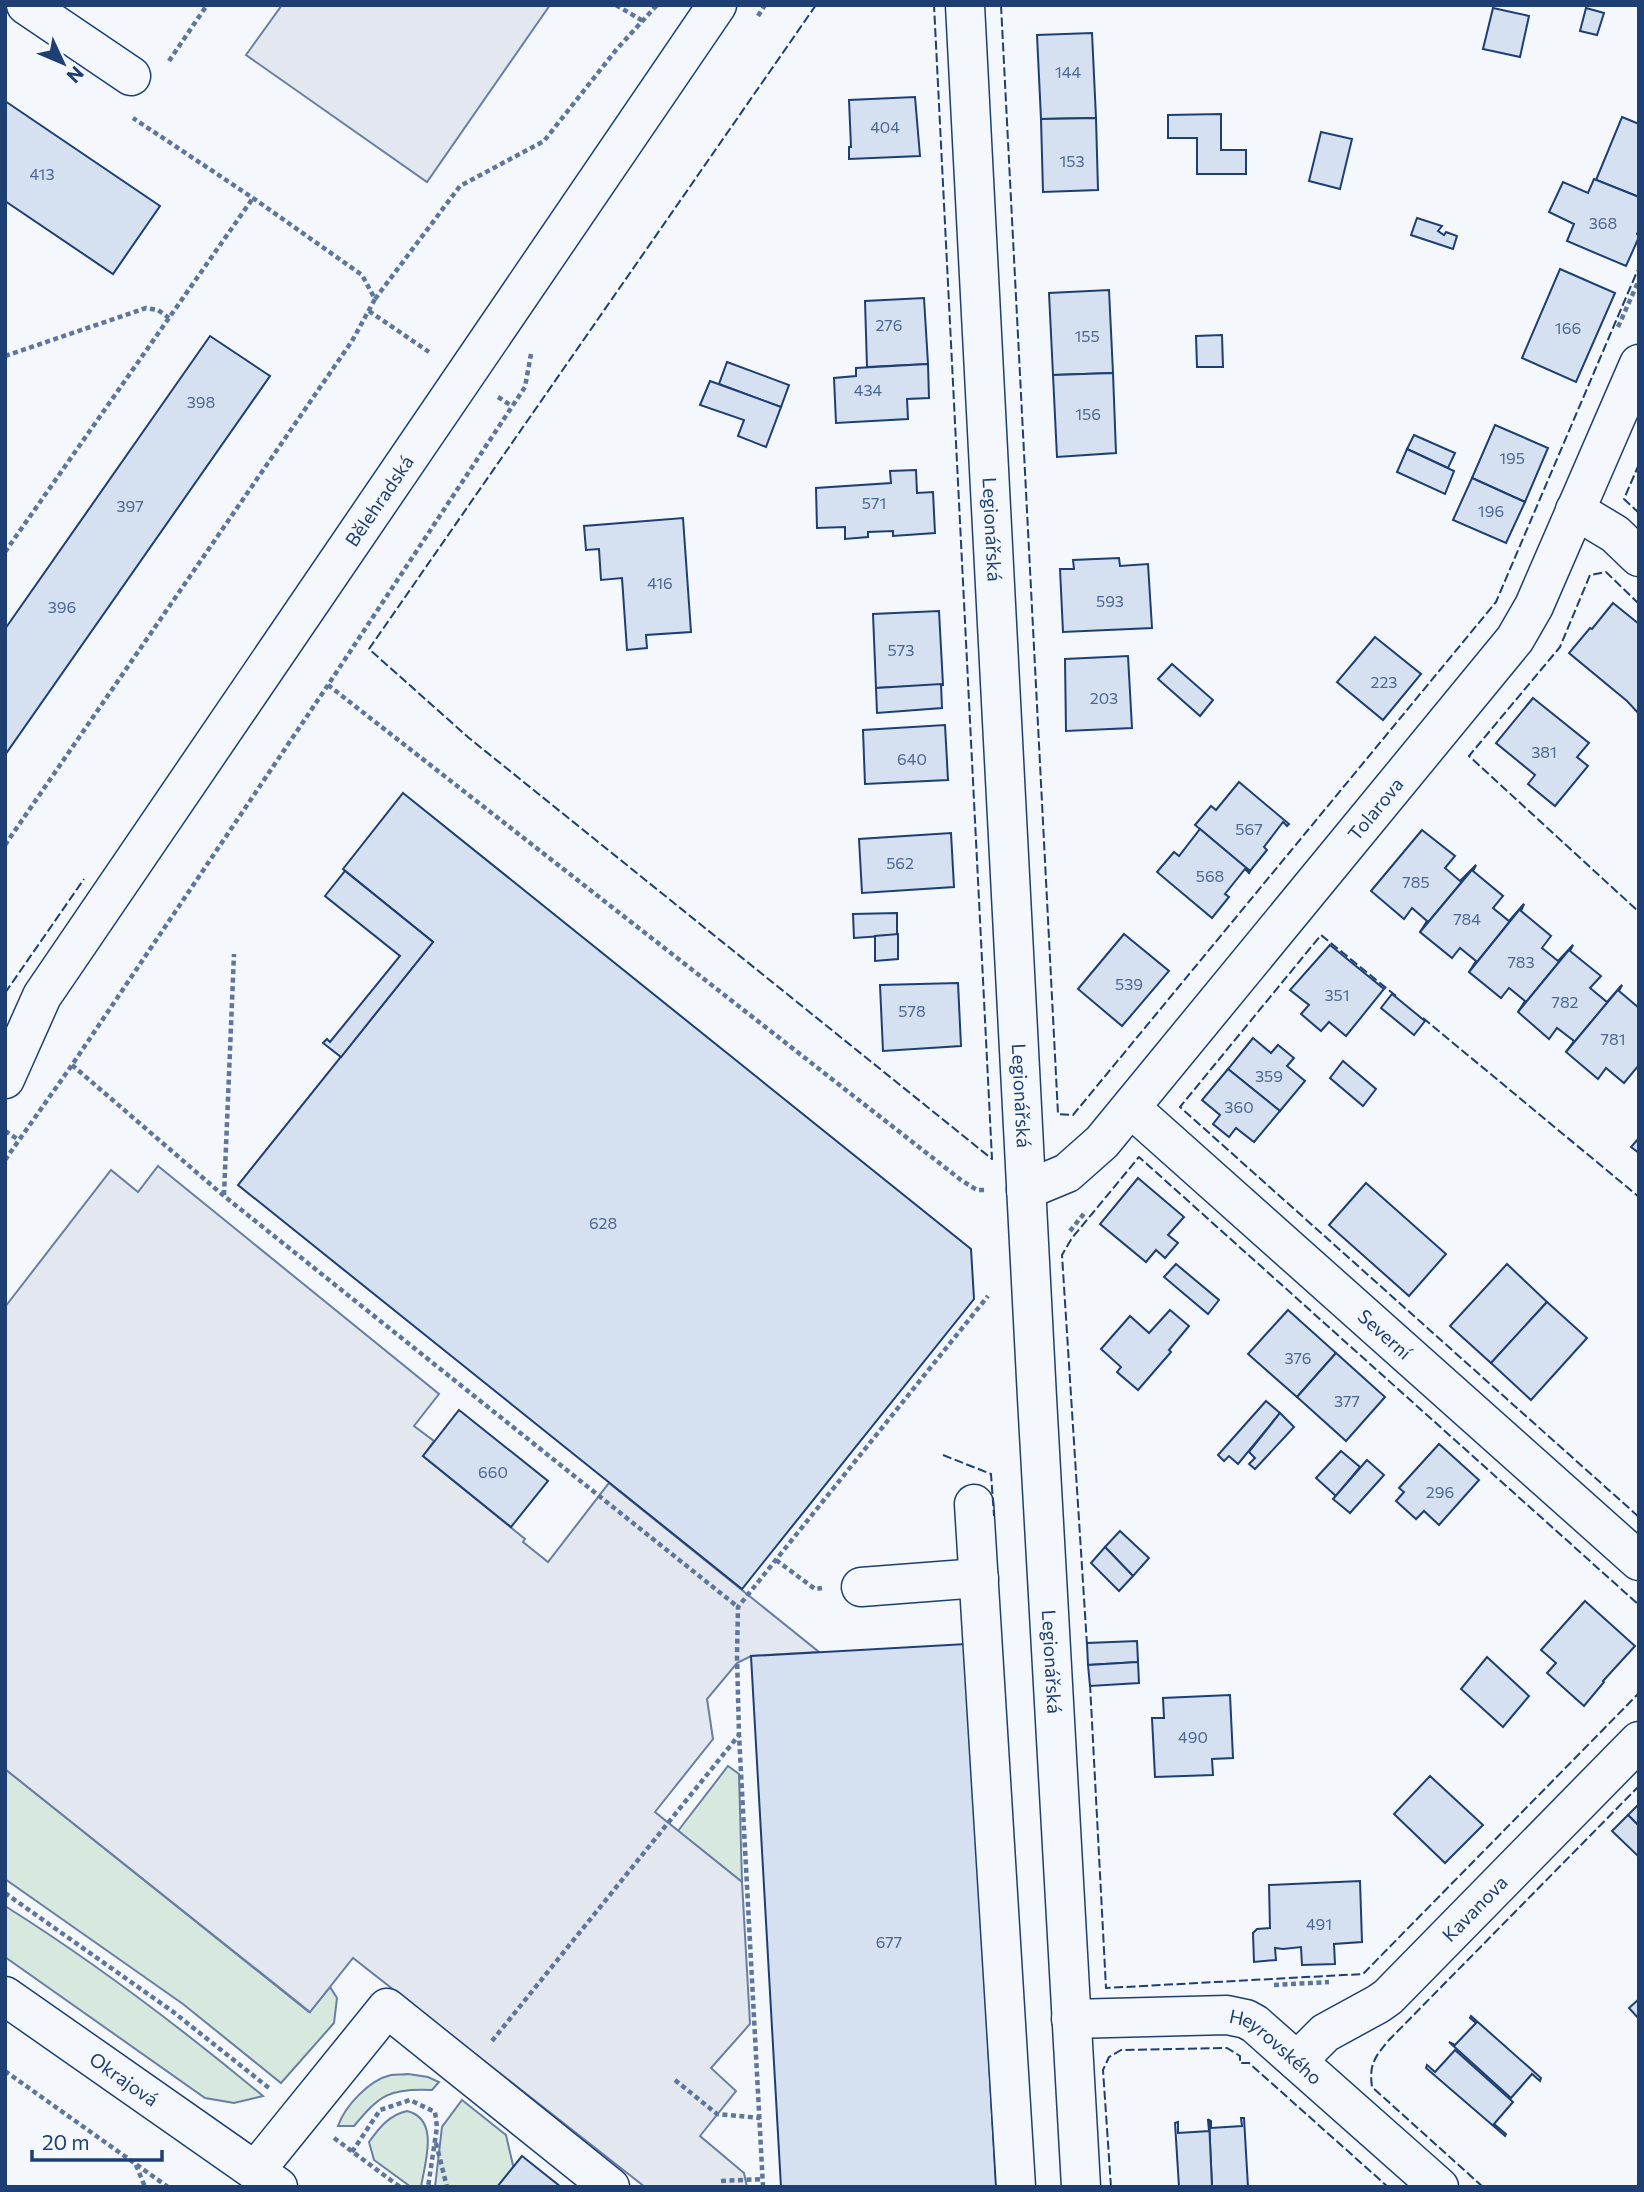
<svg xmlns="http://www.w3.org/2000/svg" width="1644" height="2192" viewBox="0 0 1644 2192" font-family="Commissioner,sans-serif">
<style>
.green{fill:#d7e8df;stroke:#687fa3;stroke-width:2}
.parking{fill:#e3e8f0;stroke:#687fa3;stroke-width:2}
.building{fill:#d5e0f0;stroke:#1d3f73;stroke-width:2}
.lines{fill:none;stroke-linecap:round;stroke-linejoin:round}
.minor-casing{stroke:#1d3f73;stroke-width:41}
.path{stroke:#5e769c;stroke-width:4.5;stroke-dasharray:5 3.5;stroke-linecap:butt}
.minor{stroke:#f4f7fb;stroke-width:38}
.fence{stroke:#1d3f73;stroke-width:2;stroke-dasharray:9 3.5;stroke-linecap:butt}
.labels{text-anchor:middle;stroke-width:5;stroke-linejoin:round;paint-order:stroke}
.number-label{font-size:16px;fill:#4b6792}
.street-label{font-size:19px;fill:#1d3f73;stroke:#f4f7fb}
</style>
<rect width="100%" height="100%" fill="#f4f7fb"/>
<g class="green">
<polygon points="728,1766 739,1774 742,1882 678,1831"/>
<polygon points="5,1769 309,2012 330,1987 337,1998 334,2023 281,2083 183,2004 5,1879"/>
<path d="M5,1906C96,1963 181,2028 263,2096L234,2103L205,2098L5,1957Z"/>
<path d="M408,2074L428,2077L439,2082L432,2090C389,2088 380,2095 354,2126H338C345,2106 369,2080 391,2075C396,2074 403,2075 408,2074Z"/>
<polygon points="462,2100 506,2135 518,2187 435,2187 442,2127"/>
<path d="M407,2111C440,2119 425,2162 421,2187H411L374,2160L369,2142C379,2128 389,2115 407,2111Z"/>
</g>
<g class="parking">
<polygon points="282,5 550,5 427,182 246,55"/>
<polygon points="158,1166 439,1394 414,1426 434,1441 423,1456 525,1539 523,1542 548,1562 609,1483 819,1652 751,1656 737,1663 707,1699 713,1739 655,1812 742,1882 750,2024 711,2068 736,2091 700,2136 744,2173 747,2187 645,2187 353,1958 310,2012 5,1769 5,1307 111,1170 138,1192"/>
</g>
<g class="building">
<polygon points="1493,8 1529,16 1520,57 1483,49"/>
<polygon points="1586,8 1604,13 1597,35 1580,31"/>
<polygon points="1092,33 1096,118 1041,119 1037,35"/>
<polygon points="915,97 920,156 849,159 849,147 851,147 849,100"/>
<polygon points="5,101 160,206 113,274 5,201"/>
<polygon points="1221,114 1221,150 1246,150 1246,174 1197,174 1197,138 1168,138 1168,115"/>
<polygon points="1622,117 1639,124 1639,197 1596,180"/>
<polygon points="1096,118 1098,190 1043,192 1041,119"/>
<polygon points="1321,132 1352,139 1340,189 1309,181"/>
<polygon points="1594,179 1639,197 1639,230 1637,234 1639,237 1626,266 1567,241 1574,224 1549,212 1563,182 1588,193"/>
<polygon points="1417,218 1442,226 1438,231 1444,235 1446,232 1457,236 1453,249 1411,235"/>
<polygon points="1560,269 1615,293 1576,382 1522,358"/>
<polygon points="1109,290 1113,373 1053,375 1049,293"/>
<polygon points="924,298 928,364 867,367 865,301"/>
<polygon points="1222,335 1223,367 1197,367 1196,336"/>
<polygon points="210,336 270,376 5,755 5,629"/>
<polygon points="727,362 789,385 781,407 719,384"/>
<polygon points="928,364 929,398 907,399 908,419 836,423 834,378 856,376 856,368"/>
<polygon points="1113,373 1116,453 1057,457 1053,375"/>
<polygon points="710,381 781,407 766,447 738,436 744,420 700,405"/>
<polygon points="1495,425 1548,448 1525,502 1472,478"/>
<polygon points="1414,435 1455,453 1448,468 1407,449"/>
<polygon points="1407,449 1454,471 1445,494 1397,472"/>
<polygon points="916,470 917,493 933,492 935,533 893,536 893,531 868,532 868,537 845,539 845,527 817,528 816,488 891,483 890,471"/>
<polygon points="1472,478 1525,502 1506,543 1453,520"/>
<polygon points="683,518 691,632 646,635 647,648 627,650 622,578 601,580 599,549 586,550 584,526"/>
<polygon points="1119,558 1120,566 1148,564 1152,628 1063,632 1060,569 1074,569 1073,560"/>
<polygon points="1613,603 1639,624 1639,714 1627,701 1569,653 1590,628 1592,629"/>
<polygon points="939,611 943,685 876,688 873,614"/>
<polygon points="1375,637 1421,674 1383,720 1337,682"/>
<polygon points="1128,656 1132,728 1066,731 1065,659"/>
<polygon points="1172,664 1213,700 1200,716 1158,679"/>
<polygon points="941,684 942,708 877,713 876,688"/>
<polygon points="1533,698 1589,743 1577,757 1588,766 1555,806 1528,784 1535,775 1496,743"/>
<polygon points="945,725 948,780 865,784 863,730"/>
<polygon points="1239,782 1289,824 1287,826 1283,822 1264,847 1267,850 1250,871 1195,825 1211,806 1216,810"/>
<polygon points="403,793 971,1249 974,1299 742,1589 238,1185 433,942 343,869"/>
<polygon points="1200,829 1250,871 1249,873 1245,869 1225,894 1229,897 1212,918 1157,872 1174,852 1179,856"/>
<polygon points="1422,830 1455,856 1445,868 1460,881 1476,865 1420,932 1427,921 1412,908 1404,919 1371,891"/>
<polygon points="951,833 954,887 862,893 859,839"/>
<polygon points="1476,865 1473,871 1503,896 1493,908 1509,921 1524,904 1469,972 1476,961 1460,948 1452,958 1420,932"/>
<polygon points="345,871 433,942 341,1057 323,1043 327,1039 330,1042 400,956 325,896"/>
<polygon points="1524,904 1521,911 1551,936 1542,948 1558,961 1573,945 1518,1012 1525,1001 1509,988 1501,998 1469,972"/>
<polygon points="897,913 897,935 854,938 853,914"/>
<polygon points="898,934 898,959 875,961 875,936"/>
<polygon points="1124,934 1169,971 1122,1026 1078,989"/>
<polygon points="1330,945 1384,989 1346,1036 1329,1022 1321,1031 1301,1014 1309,1005 1290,990"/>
<polygon points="1573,945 1570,951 1601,976 1590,988 1607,1002 1622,985 1566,1052 1574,1041 1557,1028 1549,1039 1518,1012"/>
<polygon points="958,983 961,1046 883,1051 880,985"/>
<polygon points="1622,985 1619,991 1639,1008 1639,1065 1624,1083 1606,1068 1598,1079 1566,1052"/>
<polygon points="1392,994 1425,1021 1414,1035 1381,1008"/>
<polygon points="1253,1038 1271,1053 1278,1045 1294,1058 1287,1066 1305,1081 1280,1111 1228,1069"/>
<polygon points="1343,1061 1376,1089 1363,1106 1330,1078"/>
<polygon points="1228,1069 1280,1111 1254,1142 1236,1128 1229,1137 1213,1124 1220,1115 1202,1100"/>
<polygon points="1639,1138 1639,1153 1631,1147"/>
<polygon points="1138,1178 1184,1217 1168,1235 1178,1243 1165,1258 1156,1250 1146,1262 1100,1224"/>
<polygon points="1366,1183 1446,1254 1409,1296 1329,1225"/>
<polygon points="1176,1264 1219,1300 1208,1314 1164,1277"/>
<polygon points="1507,1264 1547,1302 1491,1363 1450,1326"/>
<polygon points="1547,1302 1587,1338 1531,1400 1491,1363"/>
<polygon points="1170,1310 1189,1326 1169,1350 1171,1352 1138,1390 1117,1372 1121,1367 1101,1349 1130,1316 1149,1333"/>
<polygon points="1288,1310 1336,1353 1297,1397 1248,1354"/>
<polygon points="1336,1353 1385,1397 1346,1441 1297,1397"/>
<polygon points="1266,1401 1280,1413 1238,1464 1229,1456 1224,1461 1218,1455"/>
<polygon points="459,1410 548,1481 511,1527 423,1456"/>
<polygon points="1280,1413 1294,1427 1255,1469 1249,1464 1255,1458 1249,1452"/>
<polygon points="1439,1444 1479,1480 1439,1525 1424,1511 1416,1519 1396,1501 1404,1492 1399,1488"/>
<polygon points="1341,1451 1360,1467 1336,1496 1316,1478"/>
<polygon points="1367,1460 1384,1475 1350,1513 1333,1499"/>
<polygon points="1120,1531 1149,1558 1133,1576 1105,1547"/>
<polygon points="1105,1547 1133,1576 1119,1591 1091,1563"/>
<polygon points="1585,1601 1635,1646 1603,1681 1604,1682 1584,1706 1547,1673 1556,1663 1541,1650"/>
<polygon points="1137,1641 1138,1662 1088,1665 1087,1643"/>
<polygon points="966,1644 996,2187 781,2187 751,1656"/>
<polygon points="1487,1657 1529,1696 1503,1727 1461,1689"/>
<polygon points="1138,1662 1139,1683 1090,1686 1088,1665"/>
<polygon points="1230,1695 1233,1758 1212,1759 1213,1775 1155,1777 1152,1718 1164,1718 1163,1698"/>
<polygon points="1430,1776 1483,1825 1445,1863 1394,1814"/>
<polygon points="1639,1804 1639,1826 1628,1815"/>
<polygon points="1628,1815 1639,1826 1639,1857 1612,1831"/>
<polygon points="1360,1881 1362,1942 1334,1944 1335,1964 1302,1965 1301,1947 1283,1949 1275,1948 1276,1960 1254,1962 1253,1933 1257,1929 1270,1928 1269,1885"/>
<polygon points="1639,1999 1639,2019 1629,2008"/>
<polygon points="1471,2016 1541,2078 1540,2081 1532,2074 1511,2098 1449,2042 1455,2045 1476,2023 1470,2018"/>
<polygon points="1455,2050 1513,2102 1494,2124 1506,2134 1505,2136 1426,2068 1427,2065 1435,2072"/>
<polygon points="1241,2118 1244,2118 1248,2187 1212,2187 1209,2120 1211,2121 1211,2128 1242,2126"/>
<polygon points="1208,2120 1209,2120 1212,2187 1179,2187 1175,2123 1178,2122 1178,2133 1209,2131"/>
<polygon points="522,2156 561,2187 497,2187"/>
</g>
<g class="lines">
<defs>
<g id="minor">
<polyline points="26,5 131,76"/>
<path id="s1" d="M965,5L1037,1398L1081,2187"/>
<polyline points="1575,510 1615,534 1639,557"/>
<path id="s2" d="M5,1079L42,996L717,5"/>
<path id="s3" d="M1131,1108L1639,1561"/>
<path id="s4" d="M1026,1190L1067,1173L1102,1142L1515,639L1534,606L1639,364"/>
<polyline points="974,1504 1016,2187"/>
<polyline points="861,1587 979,1578"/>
<path id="s5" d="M5,1996L278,2187"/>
<path id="s6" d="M1071,2019L1227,2015L1246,2019L1255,2024L1439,2187"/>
<path id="s7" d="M1297,2061L1325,2033L1378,2004L1388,1997L1639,1741"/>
<polyline points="255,2171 387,2008 610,2187"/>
</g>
</defs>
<use href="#minor" class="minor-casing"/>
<g class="path">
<polyline points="616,5 643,21"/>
<polyline points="758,16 765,5"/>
<polyline points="169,61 207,5"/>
<polyline points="375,299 460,186 544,141 616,50 657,5"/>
<polyline points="369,311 429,352"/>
<polyline points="1618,327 1639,280"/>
<polyline points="5,356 146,308 158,310 169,318"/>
<polyline points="498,397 512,406"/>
<polyline points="5,552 253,198"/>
<polyline points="328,685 961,1180 977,1190 986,1190"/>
<polyline points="5,845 352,341 375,299 362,275 253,198 133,118"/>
<polyline points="72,1065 224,1196 738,1607"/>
<polyline points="5,1131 19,1140"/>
<polyline points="5,1160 72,1065 328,685 525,387 531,354"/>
<polyline points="224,1195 234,954"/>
<polyline points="1070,1231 1086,1211"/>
<polyline points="776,1560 815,1589 822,1588"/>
<polyline points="5,1893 172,2011 269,2088"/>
<polyline points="1274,1985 1329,1982"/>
<polyline points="492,2041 739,1735"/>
<polyline points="5,2071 168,2187"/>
<polyline points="675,2080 717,2114 760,2118"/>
<polyline points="334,2138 400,2187"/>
<polyline points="436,2143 447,2187"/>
<polyline points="352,2152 380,2110 410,2100 435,2112 437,2127 428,2187"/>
<polyline points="136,2165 145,2187"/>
<polyline points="721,2181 763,2179"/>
<polyline points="763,2187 739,1735 737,1656 738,1607 988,1296"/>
</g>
<use href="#minor" class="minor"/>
<g class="fence">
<polyline points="816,5 369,649 469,738 992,1159 934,5"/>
<polyline points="1001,5 1058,1114 1073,1115 1496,602 1639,267"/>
<polyline points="1639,464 1624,499 1639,513"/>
<polyline points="1639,604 1606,572 1590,575 1560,647 1469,756 1639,912"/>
<polyline points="5,993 84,879"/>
<polyline points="1396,996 1321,935 1180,1107 1639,1517"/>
<polyline points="1423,1018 1639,1197"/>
<polyline points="943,1455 991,1474 994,1516"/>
<polyline points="1087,1645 1062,1255 1072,1238 1139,1157 1639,1605"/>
<polyline points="1090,1684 1106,1988 1363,1974 1639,1693"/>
<polyline points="1111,2187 1103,2070 1109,2057 1121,2050 1227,2048 1240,2056 1240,2063 1249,2063 1388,2187"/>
<path d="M1483,2187L1372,2087C1369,2065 1374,2058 1388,2041L1639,1786"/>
</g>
</g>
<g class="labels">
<g class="number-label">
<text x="1068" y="78">144</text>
<text x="885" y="133">404</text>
<text x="1072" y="167">153</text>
<text x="42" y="180">413</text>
<text x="1603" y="229">368</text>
<text x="889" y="331">276</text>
<text x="1568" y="334">166</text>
<text x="1087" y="342">155</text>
<text x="868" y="396">434</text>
<text x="201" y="408">398</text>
<text x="1088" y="420">156</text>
<text x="1512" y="464">195</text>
<text x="874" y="509">571</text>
<text x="130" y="512">397</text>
<text x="1491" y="517">196</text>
<text x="660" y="589">416</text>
<text x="1110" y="607">593</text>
<text x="62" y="613">396</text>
<text x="901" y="656">573</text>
<text x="1384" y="688">223</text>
<text x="1104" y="704">203</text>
<text x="1544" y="758">381</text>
<text x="912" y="765">640</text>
<text x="1249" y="835">567</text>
<text x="900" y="869">562</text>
<text x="1210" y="882">568</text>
<text x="1416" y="888">785</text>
<text x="1467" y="925">784</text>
<text x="1521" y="968">783</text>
<text x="1129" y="990">539</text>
<text x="1337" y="1001">351</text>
<text x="1565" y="1008">782</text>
<text x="912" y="1017">578</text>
<text x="1613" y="1045">781</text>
<text x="1269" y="1082">359</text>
<text x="1239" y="1113">360</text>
<text x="603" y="1229">628</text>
<text x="1298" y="1364">376</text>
<text x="1347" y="1407">377</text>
<text x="493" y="1478">660</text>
<text x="1440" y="1498">296</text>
<text x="1193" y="1743">490</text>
<text x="1319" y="1930">491</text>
<text x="889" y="1948">677</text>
</g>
<g class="street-label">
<text dy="7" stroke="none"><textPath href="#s2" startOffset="690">Bělehradská</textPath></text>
<text dy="7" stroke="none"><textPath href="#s1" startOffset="525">Legionářská</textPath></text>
<text dy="7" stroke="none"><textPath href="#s4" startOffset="522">Tolarova</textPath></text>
<text dy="7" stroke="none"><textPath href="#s1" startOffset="1092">Legionářská</textPath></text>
<text dy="7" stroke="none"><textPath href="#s3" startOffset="340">Severní</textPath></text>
<text dy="7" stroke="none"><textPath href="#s1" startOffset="1659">Legionářská</textPath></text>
<text dy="7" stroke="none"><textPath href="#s7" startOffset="236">Kavanova</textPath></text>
<text dy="7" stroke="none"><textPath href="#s6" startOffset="215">Heyrovského</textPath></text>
<text dy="7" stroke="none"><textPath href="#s5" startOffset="145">Okrajová</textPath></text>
</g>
</g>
<rect width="1644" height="2192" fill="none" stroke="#1d3f73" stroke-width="14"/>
<g transform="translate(63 63) rotate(134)" stroke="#f4f7fb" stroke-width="5" paint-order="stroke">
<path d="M0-5L12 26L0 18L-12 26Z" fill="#1d3f73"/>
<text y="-10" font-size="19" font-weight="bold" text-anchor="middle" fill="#1d3f73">N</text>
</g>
<path d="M32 2150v10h130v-10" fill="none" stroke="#1d3f73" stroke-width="3.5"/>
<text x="42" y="2150" font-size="21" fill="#1d3f73" stroke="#f4f7fb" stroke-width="5" paint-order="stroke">20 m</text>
</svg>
